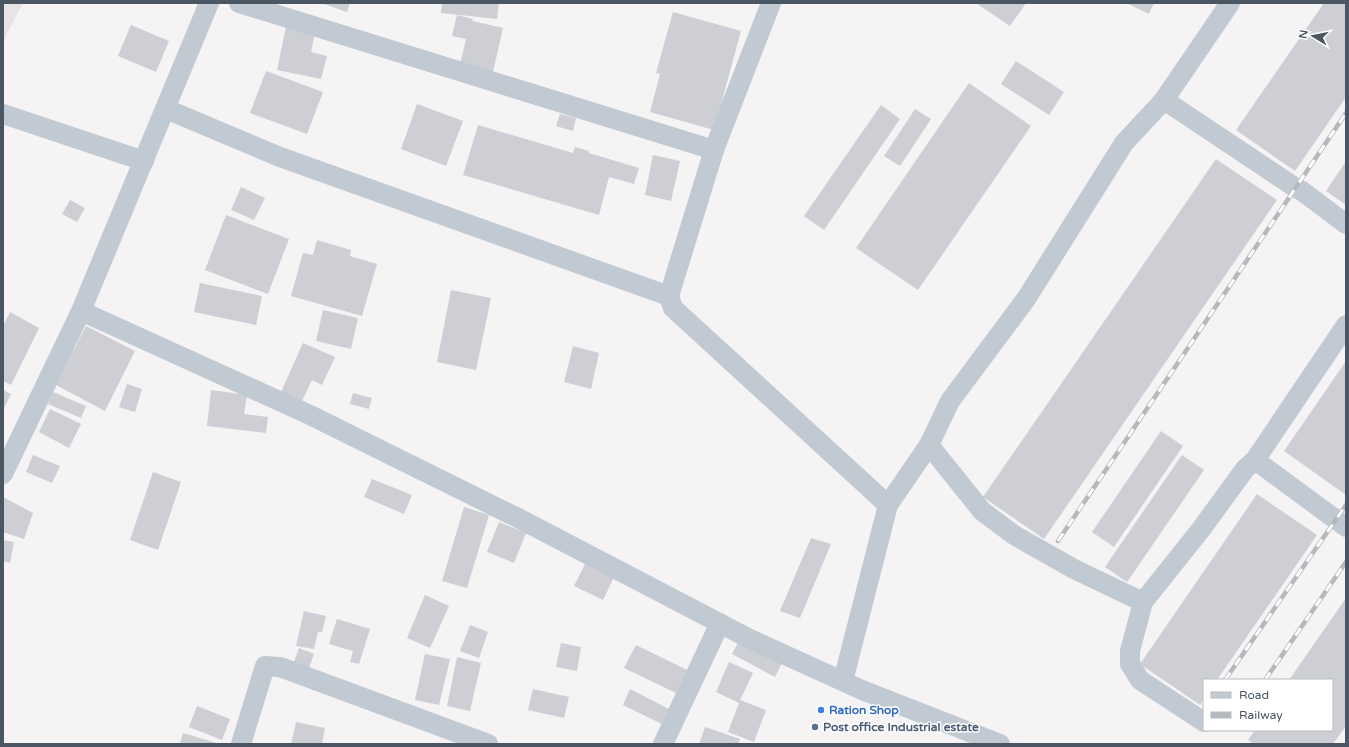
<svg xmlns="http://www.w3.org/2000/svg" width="1349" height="747" viewBox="0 0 1349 747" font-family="'Varela Round',sans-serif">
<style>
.education{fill:#e6e4e5}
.building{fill:#cdcfd5}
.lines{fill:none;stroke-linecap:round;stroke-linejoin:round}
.minor{stroke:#c1cad2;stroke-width:20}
.rail-casing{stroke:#b5b8bd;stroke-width:4.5}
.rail{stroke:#fff;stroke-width:3;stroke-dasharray:9;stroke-linecap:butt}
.shop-dot{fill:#3f7fe0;stroke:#fff;stroke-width:1.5}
.service-dot{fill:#5c6f8a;stroke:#fff;stroke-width:1.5}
.labels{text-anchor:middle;stroke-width:3;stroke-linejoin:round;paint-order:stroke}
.shop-label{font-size:12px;font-weight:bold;fill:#366cbe;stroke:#fff;text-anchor:start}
.service-label{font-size:12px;font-weight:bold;fill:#4e5e75;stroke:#fff;text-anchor:start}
</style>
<rect width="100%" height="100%" fill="#f5f3f3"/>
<polygon class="education" points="3,3 23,3 3,41"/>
<g class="building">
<polygon points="321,3 350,3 347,12"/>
<polygon points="442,3 499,3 497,19 441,13"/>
<polygon points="976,3 1026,3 1010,26"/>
<polygon points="1126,3 1154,3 1149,14"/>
<polygon points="1324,3 1346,3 1346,97 1295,171 1236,130"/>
<polygon points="673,12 741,31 714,130 650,112 660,74 656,73"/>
<polygon points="457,15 473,19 472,21 503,28 493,72 460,65 466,39 452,36"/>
<polygon points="131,25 169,41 156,72 118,56"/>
<polygon points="286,27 315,33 311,52 327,56 321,79 277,70"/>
<polygon points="1016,61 1064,92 1049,115 1001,84"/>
<polygon points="266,71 323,92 307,134 250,113"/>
<polygon points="969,83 1031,126 918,290 856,248"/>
<polygon points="417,104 463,121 446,166 401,149"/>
<polygon points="881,105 900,119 824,230 804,216"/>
<polygon points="915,109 931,119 900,166 884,156"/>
<polygon points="560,114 576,118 573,131 556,126"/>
<polygon points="478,125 573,153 575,147 589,151 589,153 639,168 634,184 609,177 599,215 463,175"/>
<polygon points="653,155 680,161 671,201 645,195"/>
<polygon points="1216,159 1277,200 1044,539 983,497"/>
<polygon points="1346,161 1346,205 1326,191"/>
<polygon points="241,187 265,198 254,220 231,210"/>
<polygon points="70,200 85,208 77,222 62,214"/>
<polygon points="226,215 289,239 268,294 205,270"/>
<polygon points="317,240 351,250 350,256 377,264 362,316 291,296 303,253 313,255"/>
<polygon points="200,283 262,296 256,325 194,312"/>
<polygon points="451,290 491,298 476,370 437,362"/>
<polygon points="323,310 358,318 351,349 316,341"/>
<polygon points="10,312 39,328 11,385 3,381 3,326"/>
<polygon points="86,326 135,351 105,411 56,385"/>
<polygon points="303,343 335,357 322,385 312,380 302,401 281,392"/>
<polygon points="573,346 599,353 591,389 564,382"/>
<polygon points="1346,361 1346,495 1284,451"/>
<polygon points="127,384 142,389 135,412 119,407"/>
<polygon points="3,390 11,394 3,410"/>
<polygon points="211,390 247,395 244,414 268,417 266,433 207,426"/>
<polygon points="53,392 86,406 81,418 48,404"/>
<polygon points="353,393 372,398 369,409 350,404"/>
<polygon points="50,409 81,424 69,448 39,432"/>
<polygon points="1161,431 1183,446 1114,547 1092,532"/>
<polygon points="33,455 60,466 52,483 26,472"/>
<polygon points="1182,455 1204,470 1127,582 1105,567"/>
<polygon points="153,472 181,482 158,550 130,540"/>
<polygon points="372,479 412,495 404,514 364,497"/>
<polygon points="1257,494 1317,535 1217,680 1204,680 1204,699 1200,705 1140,664"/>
<polygon points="3,497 33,513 24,539 3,532"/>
<polygon points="464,507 489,515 467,588 442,581"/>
<polygon points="499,522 526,533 514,563 487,552"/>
<polygon points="811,538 831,544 800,618 780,611"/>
<polygon points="3,540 14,542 10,563 3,561"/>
<polygon points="588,558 617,571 603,600 574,586"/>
<polygon points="425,595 449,606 430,648 407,638"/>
<polygon points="1346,598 1346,726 1333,744 1254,744 1248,740 1255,730 1332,730 1332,680 1289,680"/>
<polygon points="304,611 326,616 322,632 318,632 314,649 296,646"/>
<polygon points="337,619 370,629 359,664 350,662 353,651 329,644"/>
<polygon points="470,625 488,632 479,658 460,651"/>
<polygon points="741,637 783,661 775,677 732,654"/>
<polygon points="561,643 581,647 577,671 556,667"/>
<polygon points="636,645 687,670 676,693 624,668"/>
<polygon points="299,648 314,654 309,668 294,662"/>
<polygon points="425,654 450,659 439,705 415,700"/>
<polygon points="457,657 481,663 470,711 447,706"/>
<polygon points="729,662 753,673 740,700 766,710 754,742 728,732 739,703 716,692"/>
<polygon points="533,689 569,697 564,718 528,710"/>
<polygon points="630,689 671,710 664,725 623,705"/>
<polygon points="197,706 230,719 222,740 189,727"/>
<polygon points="296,722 325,728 322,744 291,744"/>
<polygon points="705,727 740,739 738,744 699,744"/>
<polygon points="183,733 220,744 180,744"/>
</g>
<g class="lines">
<g class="minor">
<polyline points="239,3 714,150"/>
<polyline points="771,3 714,150 669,296 673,308 888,505 843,681"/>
<polyline points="1164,100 1296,188 1302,191 1346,224"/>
<polyline points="166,109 280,157 669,296"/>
<polyline points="3,114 144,161"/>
<polyline points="81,311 209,3"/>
<polyline points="929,445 982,511 1014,535 1074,569 1143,602"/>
<polyline points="1255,460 1346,527"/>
<polyline points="3,474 81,311 310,415 518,518 750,639 862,690 1000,744"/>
<polyline points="888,505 929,445 950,401 1026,299 1124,143 1164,100 1230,3"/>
<polyline points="1204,722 1140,680 1130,664 1130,651 1143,602 1202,528 1245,469 1255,460 1346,325"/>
<polyline points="241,744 265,666 280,667 488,744"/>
<polyline points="663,744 720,623"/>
</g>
<defs>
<g id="rail">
<polyline points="1058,541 1346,113"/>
<polyline points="1225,680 1346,505"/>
<polyline points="1265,680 1346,562"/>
</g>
</defs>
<use href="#rail" class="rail-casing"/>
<use href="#rail" class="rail"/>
</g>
<circle class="shop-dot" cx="821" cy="710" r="4"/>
<circle class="service-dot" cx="815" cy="727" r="4"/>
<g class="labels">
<g class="shop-label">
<text x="829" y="714">Ration Shop</text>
</g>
<g class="service-label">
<text x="823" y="731">Post office Industrial estate</text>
</g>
</g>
<rect width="1349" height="747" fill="none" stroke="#4a5661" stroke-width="8"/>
<rect x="1203" y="679" width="130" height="52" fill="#ffffff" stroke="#b7bbc0"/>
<rect x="1211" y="692" width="20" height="6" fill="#c1cad2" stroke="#b7bbc0"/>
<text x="1239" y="699" font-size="12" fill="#4a5661">Road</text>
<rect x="1211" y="712" width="20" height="6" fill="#b5b8bd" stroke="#b7bbc0"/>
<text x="1239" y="719" font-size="12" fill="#4a5661">Railway</text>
<g transform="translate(1313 36) rotate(280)" stroke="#ffffff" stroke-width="3" paint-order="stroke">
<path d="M0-3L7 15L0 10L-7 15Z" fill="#4a5661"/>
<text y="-6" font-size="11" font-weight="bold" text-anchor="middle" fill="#4a5661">N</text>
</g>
</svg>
